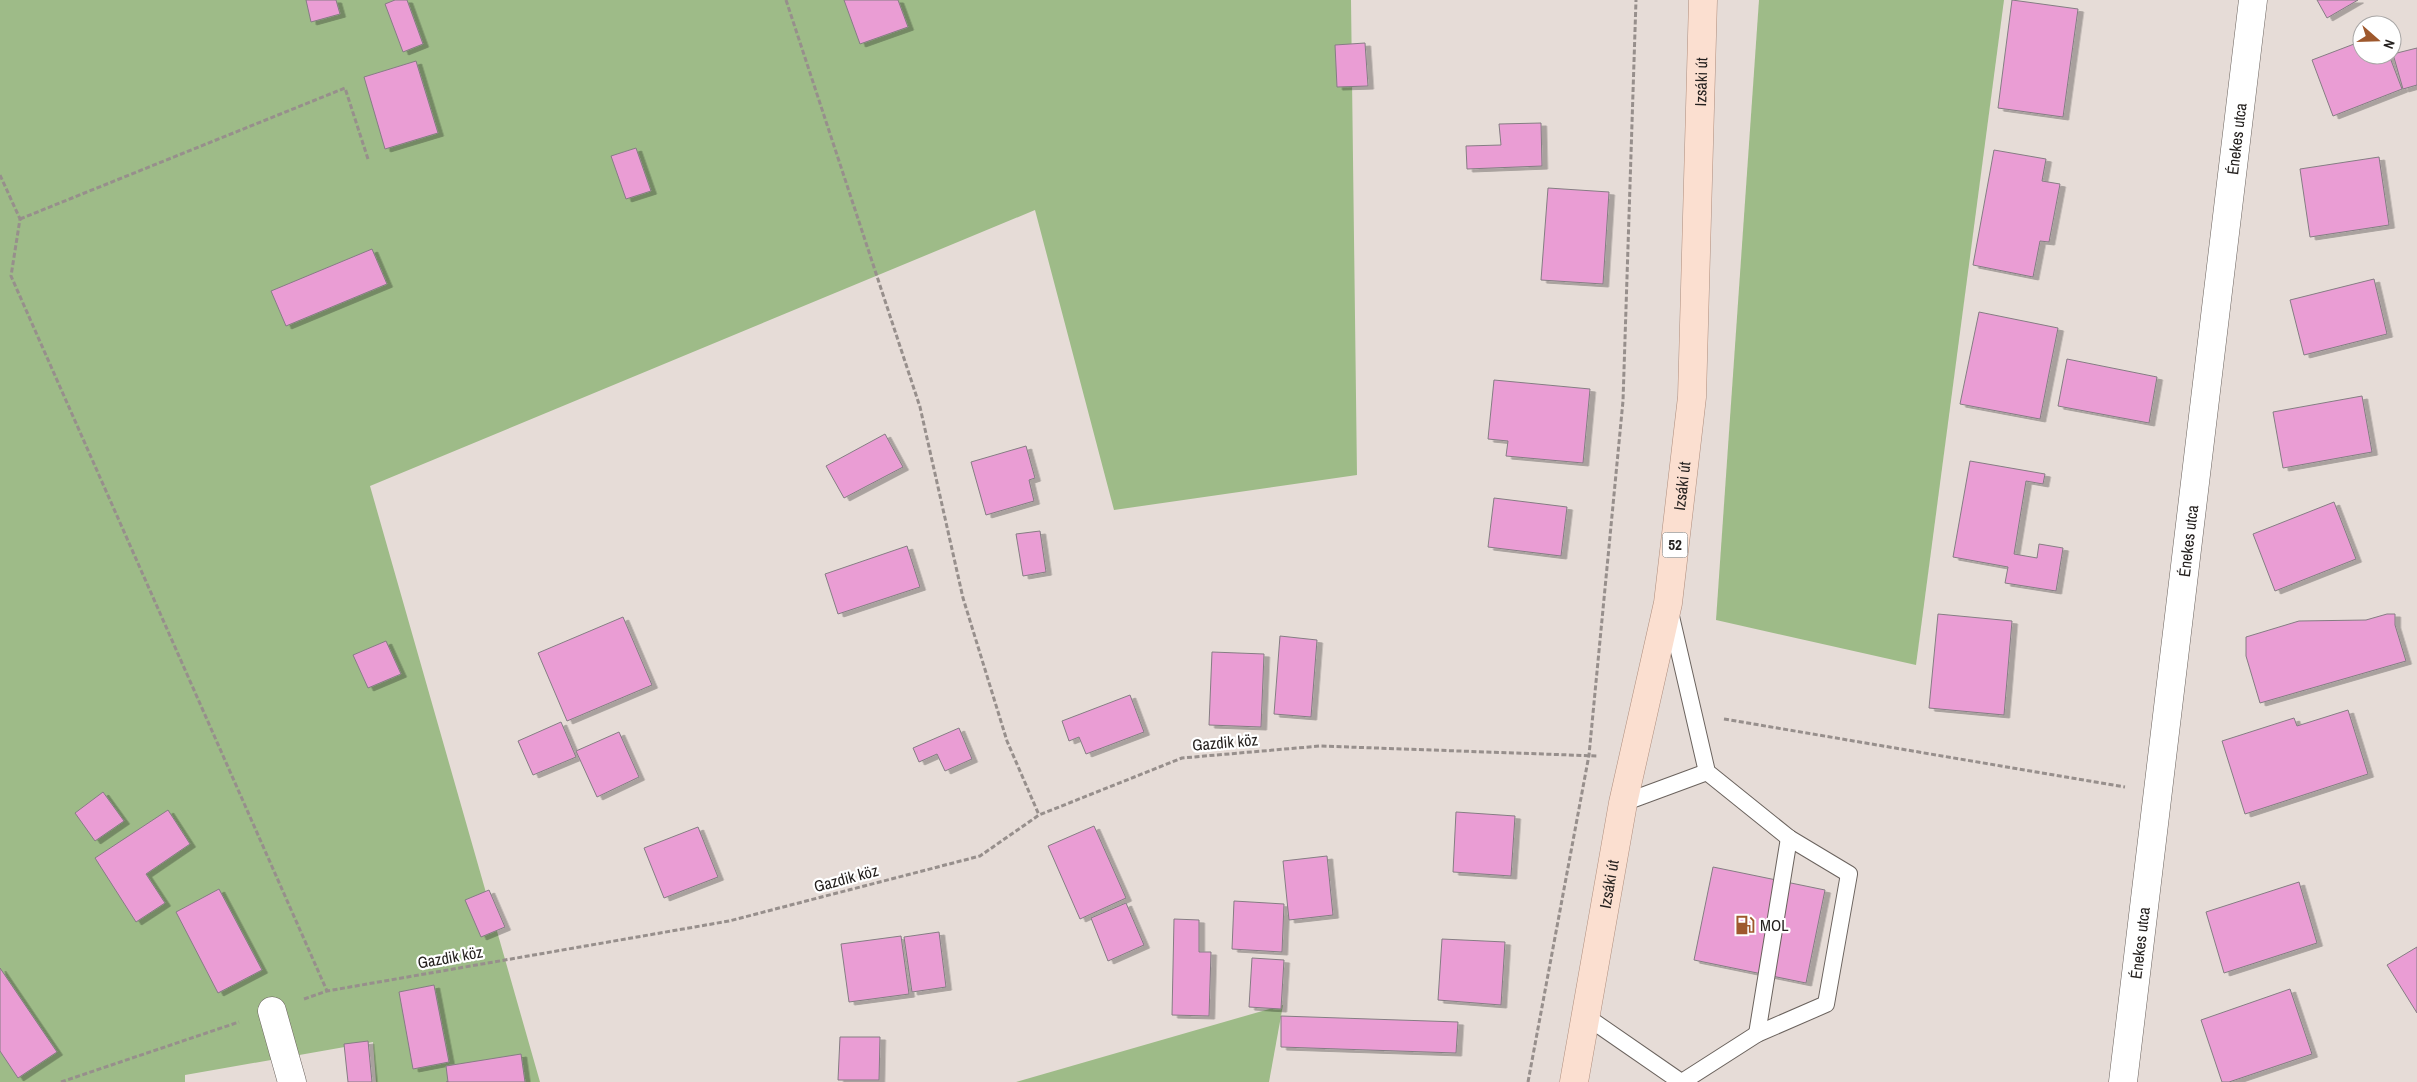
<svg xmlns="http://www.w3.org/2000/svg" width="2417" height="1082" viewBox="0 0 2417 1082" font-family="'Archivo Narrow',sans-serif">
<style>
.green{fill:#9ebb88}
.building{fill:#ea9dd4;stroke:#857d83;filter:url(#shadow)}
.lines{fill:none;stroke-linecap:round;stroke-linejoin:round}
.lane-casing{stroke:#6b635e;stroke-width:18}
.street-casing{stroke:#6b635e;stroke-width:29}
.primary-casing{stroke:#af8e7e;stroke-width:29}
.path{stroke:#978f8c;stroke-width:3;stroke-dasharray:5 2.5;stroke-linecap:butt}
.lane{stroke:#fff;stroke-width:16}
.street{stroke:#fff;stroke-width:28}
.primary{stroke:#fbdfd0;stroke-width:28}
.labels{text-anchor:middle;stroke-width:4.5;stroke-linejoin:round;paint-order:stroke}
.shield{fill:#fff;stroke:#666462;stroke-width:1}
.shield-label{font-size:15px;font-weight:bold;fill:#25211f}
.street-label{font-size:16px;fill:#25211f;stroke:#fff}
.poi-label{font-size:16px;fill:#25211f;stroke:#fff;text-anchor:start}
</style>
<defs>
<filter id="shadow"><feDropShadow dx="5.5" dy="3" stdDeviation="0" flood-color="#0004"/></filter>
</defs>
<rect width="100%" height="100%" fill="#e6dcd7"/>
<g class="green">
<polygon points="0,0 1351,0 1357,475 1114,510 1035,210 370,486 540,1082 376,1082 373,1042 185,1075 185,1082 0,1082"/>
<polygon points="1759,0 2004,0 1916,665 1716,620"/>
<polygon points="1283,1005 1269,1082 1016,1082"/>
</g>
<g class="building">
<polygon points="306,0 336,0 340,14 311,22"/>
<polygon points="395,0 407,0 423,44 403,52 385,4"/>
<polygon points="844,0 898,0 908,27 860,44"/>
<polygon points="2012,0 2078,9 2063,117 1998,108"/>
<polygon points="2317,0 2358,0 2327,18"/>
<polygon points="2362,41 2362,55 2389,55 2402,89 2333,116 2312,60"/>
<polygon points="1365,43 1368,86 1337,87 1335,45"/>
<polygon points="2417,48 2417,85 2403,89 2393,54"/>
<polygon points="416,61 438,133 385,149 364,77"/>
<polygon points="1541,123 1542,166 1467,169 1466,146 1501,145 1499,124"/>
<polygon points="636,148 651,191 626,199 611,156"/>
<polygon points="1994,150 2046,159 2042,181 2060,184 2049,242 2040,241 2033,277 1973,265"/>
<polygon points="2379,157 2389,225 2310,237 2300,169"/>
<polygon points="1548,188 1609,192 1603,284 1541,280"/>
<polygon points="372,249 387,284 286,326 271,291"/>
<polygon points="2374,279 2387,334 2304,355 2290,300"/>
<polygon points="1979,312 2058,328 2040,419 1960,404"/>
<polygon points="2067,359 2157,377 2149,423 2058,406"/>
<polygon points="1494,380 1590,389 1583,463 1506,456 1508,441 1488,439"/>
<polygon points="2362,396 2372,452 2283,468 2273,412"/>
<polygon points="885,434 903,467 844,498 826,466"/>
<polygon points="1026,446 1035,478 1029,480 1034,501 986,515 971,462"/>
<polygon points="1970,461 2045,474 2043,484 2026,481 2014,554 2037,558 2039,544 2063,548 2056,591 2005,583 2008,567 1953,557"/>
<polygon points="1494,498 1567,507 1561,556 1488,547"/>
<polygon points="2334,502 2356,559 2275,591 2253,534"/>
<polygon points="1040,531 1046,572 1023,576 1016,534"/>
<polygon points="907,546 920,587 838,614 825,574"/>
<polygon points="1938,614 2012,621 2004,715 1929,708"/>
<polygon points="2387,614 2395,614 2395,625 2406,661 2260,703 2246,656 2246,637 2299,621 2366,620"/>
<polygon points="623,617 652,685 567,721 538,653"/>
<polygon points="1280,636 1317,640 1311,717 1274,714"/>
<polygon points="386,641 401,674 368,688 353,655"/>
<polygon points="1212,652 1264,654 1261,727 1209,725"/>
<polygon points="1130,695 1144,732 1086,754 1079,737 1069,741 1062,721"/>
<polygon points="2348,710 2368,774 2245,814 2222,741 2294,718 2297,726"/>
<polygon points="561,722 576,757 533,775 518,741"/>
<polygon points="959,728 972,759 945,771 937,754 919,762 913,748"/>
<polygon points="619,732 639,777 597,797 576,751"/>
<polygon points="103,792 124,821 95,841 75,813"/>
<polygon points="168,810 190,844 146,874 165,903 136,922 95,858"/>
<polygon points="1456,812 1515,816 1511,876 1453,872"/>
<polygon points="1094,826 1126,898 1080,919 1048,846"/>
<polygon points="698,827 718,877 664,898 644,848"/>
<polygon points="1327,856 1333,915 1289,920 1283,861"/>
<polygon points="1713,867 1825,890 1806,983 1694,960"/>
<polygon points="2299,882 2317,943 2224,973 2206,912"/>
<polygon points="219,889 262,970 218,993 176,912"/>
<polygon points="489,890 505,927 481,937 465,900"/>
<polygon points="1234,901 1284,904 1282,952 1232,949"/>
<polygon points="1126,903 1144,945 1108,961 1091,918"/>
<polygon points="1174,919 1199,920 1199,952 1211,952 1209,1016 1172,1015"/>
<polygon points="939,932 946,987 912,992 904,937"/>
<polygon points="901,936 909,994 849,1002 841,944"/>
<polygon points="1442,939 1505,942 1501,1005 1438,1000"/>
<polygon points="2417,947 2417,1013 2387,965"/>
<polygon points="1252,958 1284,960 1281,1009 1249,1007"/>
<polygon points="0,968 57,1052 18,1078 0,1051"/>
<polygon points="434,985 449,1062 413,1069 399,992"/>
<polygon points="2290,989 2312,1054 2229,1082 2222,1082 2201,1020"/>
<polygon points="1281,1016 1458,1022 1456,1053 1281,1047"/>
<polygon points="840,1037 880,1037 879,1080 838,1080"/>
<polygon points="368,1041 372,1082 348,1082 344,1044"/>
<polygon points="521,1054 525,1082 446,1082 448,1082 446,1066"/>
</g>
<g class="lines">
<defs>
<g id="lane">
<polyline points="1670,612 1707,772 1789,838 1849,874 1826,1004 1757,1034 1682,1082"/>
<polyline points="1623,803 1707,772"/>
<polyline points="1587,1017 1681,1082"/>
<polyline points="1757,1034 1789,838"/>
</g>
<g id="street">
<polyline points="272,1011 292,1082"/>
<path id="s1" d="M2123,1082L2253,0"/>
</g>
<g id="primary">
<path id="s2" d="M1574,1082L1623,803L1668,603L1692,397L1703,0"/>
</g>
</defs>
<use href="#lane" class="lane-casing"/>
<use href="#street" class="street-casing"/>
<use href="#primary" class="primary-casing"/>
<g class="path">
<polyline points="786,0 920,407 963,598 1007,741 1039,815"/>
<polyline points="0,175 20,219 11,276 327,991"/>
<polyline points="20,219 345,88 368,159"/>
<polyline points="1724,719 2125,787"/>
<polyline points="304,999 327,991 729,921 980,856 1039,815 1182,758 1320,746 1598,756"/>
<polyline points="61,1082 239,1022"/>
<polyline points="1528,1082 1589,755 1623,401 1636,0"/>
</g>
<use href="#lane" class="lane"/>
<use href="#street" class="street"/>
<use href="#primary" class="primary"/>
</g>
<defs>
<symbol id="fuel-bare" viewBox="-9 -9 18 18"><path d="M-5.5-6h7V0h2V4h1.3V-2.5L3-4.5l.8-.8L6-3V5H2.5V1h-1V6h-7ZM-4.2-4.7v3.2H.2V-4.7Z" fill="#9e582d" stroke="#fff" stroke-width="2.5" paint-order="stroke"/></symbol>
</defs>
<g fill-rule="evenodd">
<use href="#fuel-bare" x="1731" y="911" width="28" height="28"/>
</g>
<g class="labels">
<rect class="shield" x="1662.5" y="532.5" width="25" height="25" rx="4"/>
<g class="shield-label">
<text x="1675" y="550">52</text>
</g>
<g class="street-label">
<text dy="6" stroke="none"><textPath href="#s2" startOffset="1011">Izsáki út</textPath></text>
<text dy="6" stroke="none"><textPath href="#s1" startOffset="950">Énekes utca</textPath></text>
<text dy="6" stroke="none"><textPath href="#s2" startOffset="606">Izsáki út</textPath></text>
<text dy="6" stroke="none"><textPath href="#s1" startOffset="545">Énekes utca</textPath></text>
<text transform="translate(1225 742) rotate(-5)" y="6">Gazdik köz</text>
<text transform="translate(846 878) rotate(-15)" y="6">Gazdik köz</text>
<text dy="6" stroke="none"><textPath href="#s2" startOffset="201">Izsáki út</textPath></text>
<text dy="6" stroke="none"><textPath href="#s1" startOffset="140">Énekes utca</textPath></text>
<text transform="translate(450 957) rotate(-10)" y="6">Gazdik köz</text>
</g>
<g class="poi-label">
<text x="1760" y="931">MOL</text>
</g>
</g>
<g transform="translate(2377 40) rotate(110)"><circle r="24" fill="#ffffff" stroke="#a8a6a5"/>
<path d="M0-4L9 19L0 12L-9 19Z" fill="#9e582d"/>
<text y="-8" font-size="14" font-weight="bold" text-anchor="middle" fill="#25211f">N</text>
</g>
</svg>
